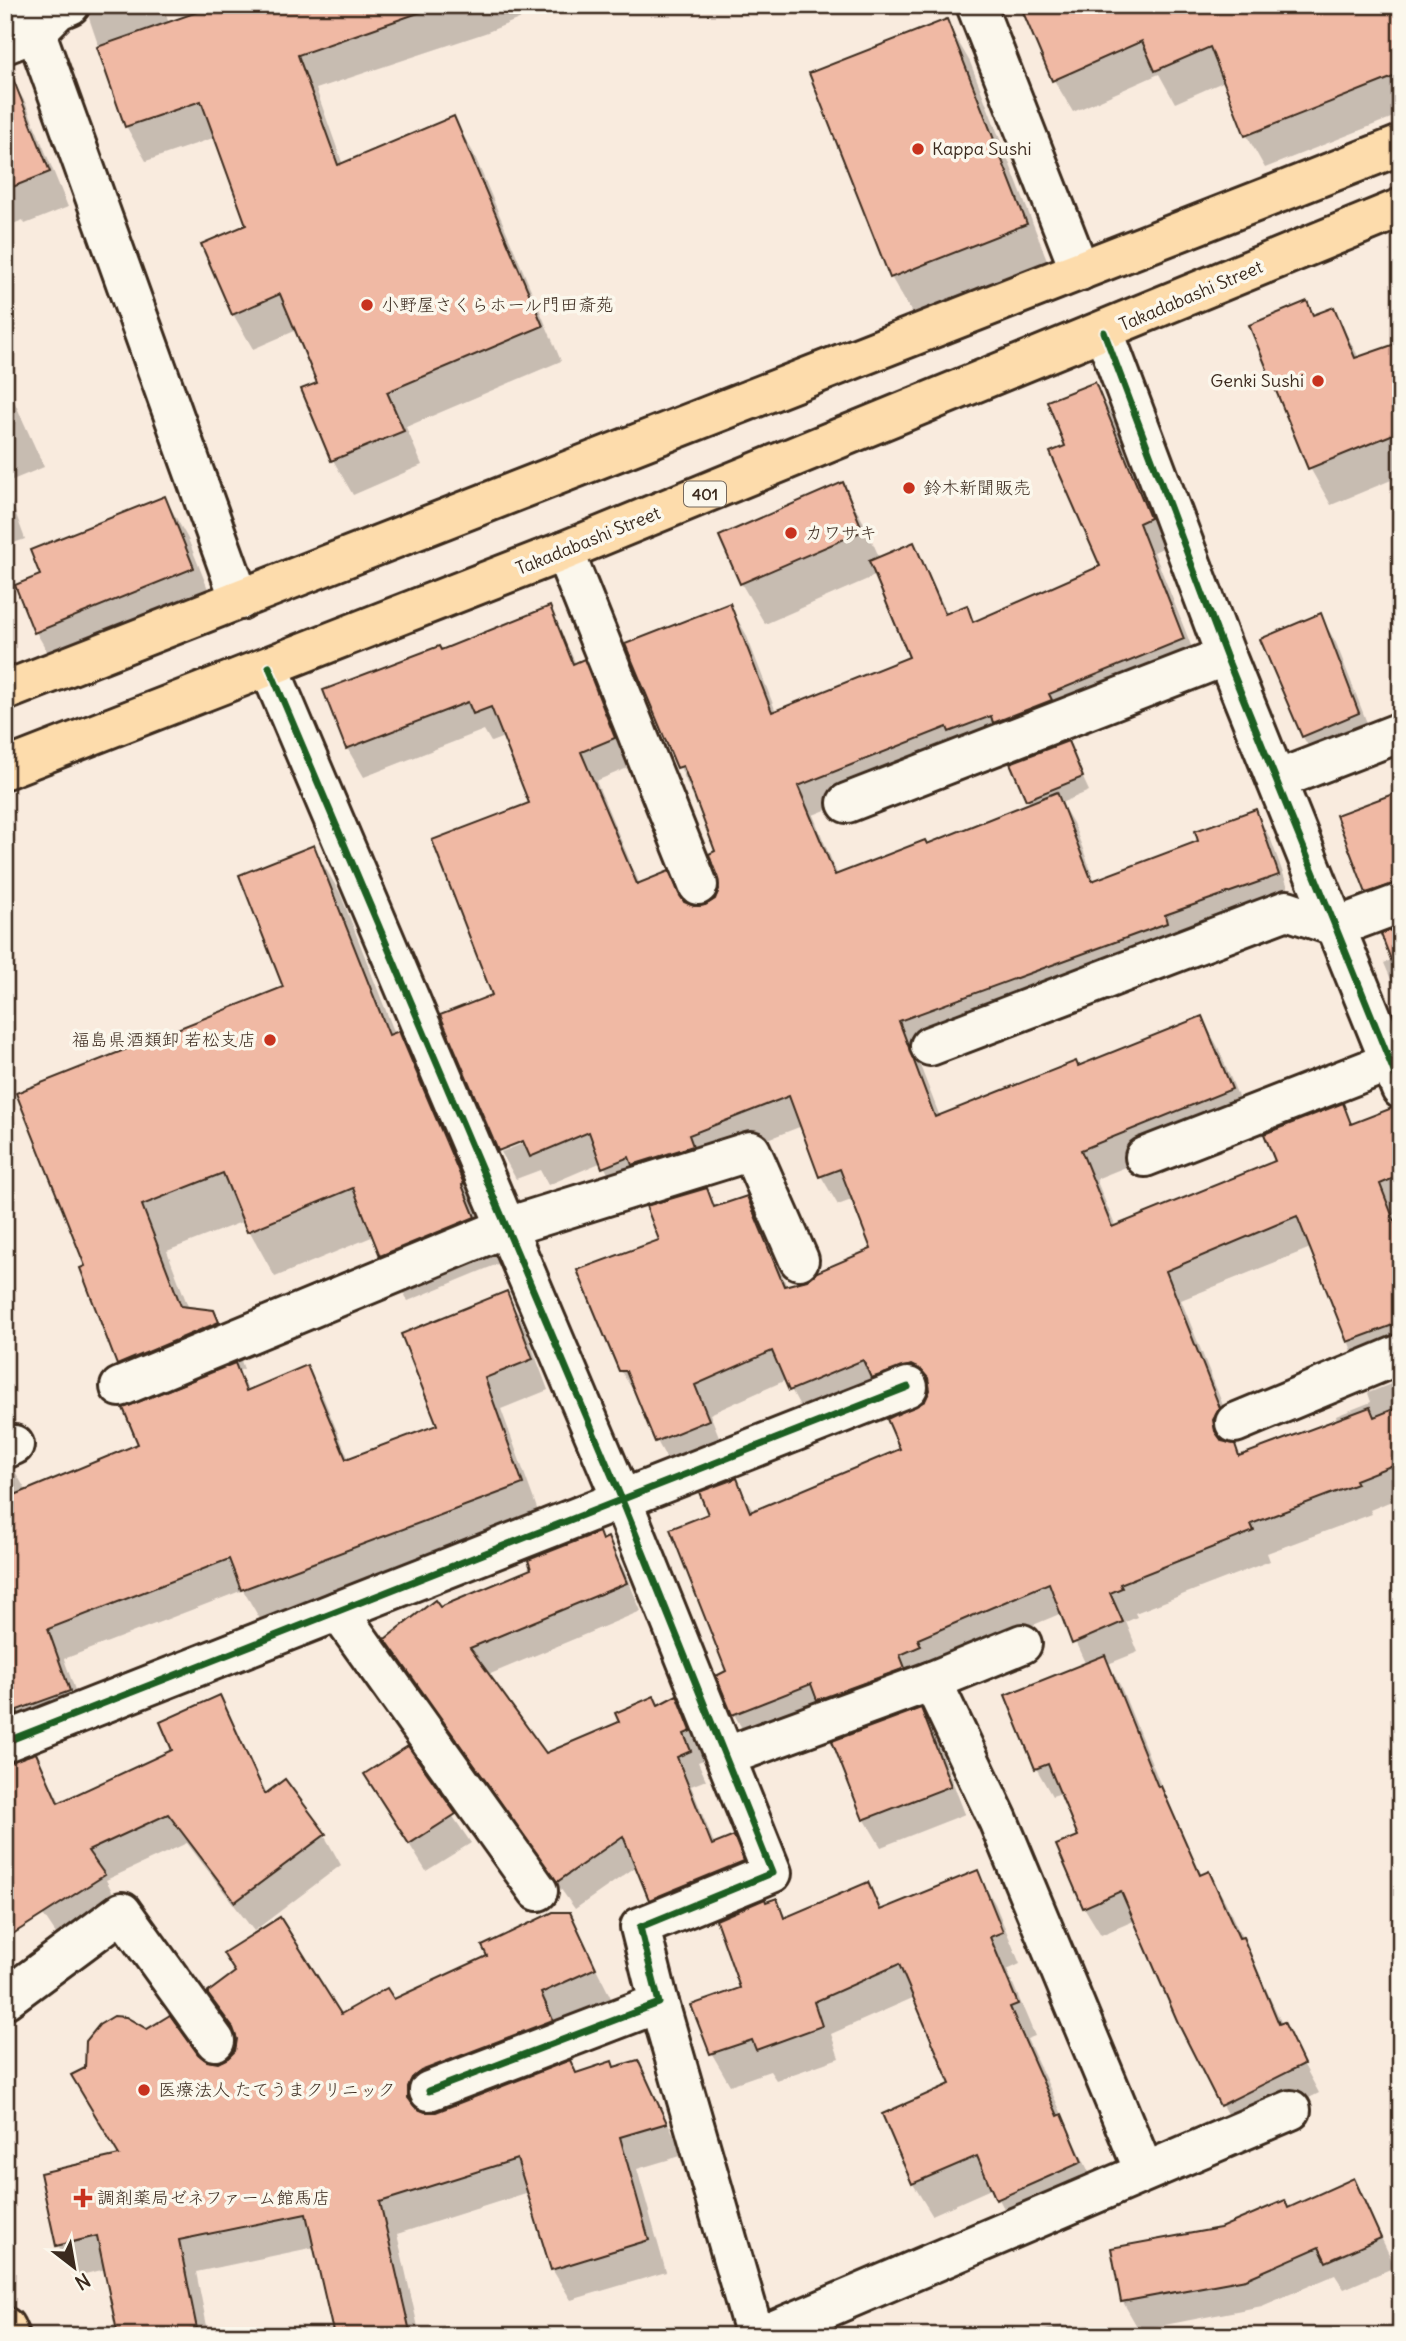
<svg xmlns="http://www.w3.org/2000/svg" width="1406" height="2341" viewBox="0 0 1406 2341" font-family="Delius,'Klee One',sans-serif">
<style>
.shadow{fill:#0003}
.building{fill:#f0b9a4;stroke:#3b2a1e;stroke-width:2}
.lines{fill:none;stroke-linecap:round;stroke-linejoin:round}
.minor-casing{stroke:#3b2a1e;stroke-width:44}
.highway-casing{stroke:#3b2a1e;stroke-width:44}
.minor{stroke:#fbf7ec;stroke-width:38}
.highway{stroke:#fddcac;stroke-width:38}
.cycleway-casing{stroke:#fbf7ec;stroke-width:11}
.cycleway{stroke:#1b5e20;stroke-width:7}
.poi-dot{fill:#c8321e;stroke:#fbf7ec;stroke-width:2.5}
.labels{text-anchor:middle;stroke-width:7;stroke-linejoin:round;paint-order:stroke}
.shield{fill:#fbf7ec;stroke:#75685c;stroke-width:2}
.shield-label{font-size:16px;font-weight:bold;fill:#3b2a1e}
.poi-label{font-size:18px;fill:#3b2a1e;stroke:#fbf7ec;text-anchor:start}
.street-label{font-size:18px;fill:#3b2a1e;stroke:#fbf7ec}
</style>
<rect width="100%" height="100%" fill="#f9ebde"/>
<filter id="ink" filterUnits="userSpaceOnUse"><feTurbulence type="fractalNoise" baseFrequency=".0143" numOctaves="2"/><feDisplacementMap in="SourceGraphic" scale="14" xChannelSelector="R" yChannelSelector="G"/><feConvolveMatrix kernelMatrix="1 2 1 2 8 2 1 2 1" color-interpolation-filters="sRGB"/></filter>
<g filter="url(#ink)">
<g class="shadow">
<polygon points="93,5 163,5 169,24 222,5 553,5 485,33 316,89 343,165 453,118 473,152 561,361 406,427 422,465 353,495 333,460 319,384 297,330 253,349 233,314 248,226 216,137 146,161 126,126 89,18"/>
<polygon points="1094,5 1401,5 1401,114 1265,168 1247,136 1225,81 1175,103 1159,74 1073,112 1054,80"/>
<polygon points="946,21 970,62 1049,265 915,318 891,277"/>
<polygon points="5,68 25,102 68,207 25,224 23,220 5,227"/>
<polygon points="1307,303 1314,317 1333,309 1359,358 1401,343 1401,476 1331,505 1310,468"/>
<polygon points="5,381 44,467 5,483"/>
<polygon points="1094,384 1111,413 1165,547 1154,552 1200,668 964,755 813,815 838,876 927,846 1031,805 1013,764 1067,743 1089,791 1061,803 1073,823 1095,881 1201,842 1255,811 1271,840 1294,904 914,1050 940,1117 1078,1068 1202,1018 1218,1047 1247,1118 1096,1179 1116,1228 1277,1162 1342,1106 1353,1125 1401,1159 1401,1211 1396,1213 1401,1227 1401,1368 1368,1379 1352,1351 1313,1247 1181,1300 1236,1438 1231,1445 1240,1457 1337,1421 1336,1416 1371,1402 1368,1393 1401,1380 1401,1497 1370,1510 1372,1514 1267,1553 1270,1561 1135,1613 1137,1617 1126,1622 1138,1652 1108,1664 1120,1685 1164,1793 1202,1876 1209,1873 1225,1901 1282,2024 1319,2093 1238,2133 1222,2105 1136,1920 1101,1935 1084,1907 1080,1837 1062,1793 1052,1796 1036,1768 1086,1665 1062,1613 750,1743 734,1714 710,1515 736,1480 754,1513 902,1450 930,1393 889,1406 807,1419 786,1380 710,1414 724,1449 673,1470 657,1441 639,1399 620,1370 661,1241 706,1190 717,1208 746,1198 763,1227 787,1287 808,1282 873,1250 854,1199 838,1205 821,1176 802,1126 620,1196 602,1162 548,1185 540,1170 516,1179 501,1152 532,1140 531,1136 500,1149 500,1152 443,1016 494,996 531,804 504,737 491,742 484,730 364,777 347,748 440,652 549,608 576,664 583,662 600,690 630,767 596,781 640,885 668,873 686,905 694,908 706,907 716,900 721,889 717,852 627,645 729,605 746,634 776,712 911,658 877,575 765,624 741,583 842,484 865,525 880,559 914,544 948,615 966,607 975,623 1102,567 1067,447"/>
<polygon points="5,484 25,539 5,546"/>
<polygon points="165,498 188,539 216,609 59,672 36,632 42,576"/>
<polygon points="1320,615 1336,643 1374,741 1319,765 1303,737 1262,640"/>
<polygon points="1401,793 1401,915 1384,920 1367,892"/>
<polygon points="313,847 340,893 395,1034 399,1033 425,1079 500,1263 408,1301 374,1236 275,1277 244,1221 167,1251 189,1309 213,1311 240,1358 244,1369 238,1371 249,1391 306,1367 323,1397 349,1460 439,1426 506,1293 523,1323 548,1390 501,1409 539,1514 260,1619 243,1590 64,1659 86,1721 5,1758 5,1472 14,1470 27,1492 141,1445 141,1403 119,1364 87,1267 285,988"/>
<polygon points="1401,927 1401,1003 1384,963 1393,959"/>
<polygon points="607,1540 623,1568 641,1611 488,1675 546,1756 676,1698 706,1759 698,1762 706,1780 691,1786 715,1846 733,1838 749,1866 666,1927 637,1866 575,1909 403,1667 387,1639 439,1609"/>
<polygon points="219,1697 267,1794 324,1835 341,1865 254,1931 187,1843 106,1880 120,1906 62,1943 42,1913 35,1755 61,1804 174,1751"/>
<polygon points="920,1711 936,1739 965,1814 881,1847 865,1820 835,1742"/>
<polygon points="407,1749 471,1843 426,1871 383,1802"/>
<polygon points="977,1872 995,1904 1020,1964 1007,1970 1035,2036 1027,2039 1099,2194 1016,2231 993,2188 932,2215 913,2184 884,2114 952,2085 915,1997 831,2034 839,2058 776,2080 770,2071 730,2085 712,2054 693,2007 742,1989 766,1904 776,1900 787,1919 868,1884 883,1911"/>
<polygon points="569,1914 612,2000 557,2025 429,2110 427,2114 637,2062 684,2155 637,2169 666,2272 571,2300 552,2269 529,2192 397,2234 420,2336 336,2336 315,2247 196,2272 209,2336 120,2336 106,2269 76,2276 58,2245 196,2056 206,2063 218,2064 229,2060 236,2051 238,2040 210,1993 340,2016 393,2001 490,1957"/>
<polygon points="1354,2180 1395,2267 1344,2289 1335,2275 1262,2306 1139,2330 1123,2302 1220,2230 1288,2210"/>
<polygon points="1063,2325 1069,2336 1025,2336"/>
</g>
<g class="building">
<polygon points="217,5 420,5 421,12 298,55 338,165 454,116 543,326 387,392 404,431 331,461 301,389 317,383 280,294 232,315 201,244 246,225 201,101 125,127 97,47"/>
<polygon points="1020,5 1401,5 1401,74 1245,136 1210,47 1155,71 1142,41 1052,81"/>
<polygon points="947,19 1027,224 890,278 809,73"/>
<polygon points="8,66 50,172 5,190 5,67"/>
<polygon points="1307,301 1313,315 1334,307 1355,358 1401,342 1401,431 1308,469 1249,325"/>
<polygon points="1095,382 1150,518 1139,523 1184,639 1049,694 1052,700 993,723 991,716 949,732 947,727 798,786 835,875 925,840 927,844 1057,792 1092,881 1198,841 1195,831 1256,809 1279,875 1165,915 1167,923 899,1021 935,1117 1076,1061 1078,1066 1202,1016 1232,1089 1081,1150 1112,1227 1275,1161 1264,1134 1343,1103 1351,1124 1392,1108 1401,1110 1401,1175 1380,1184 1401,1238 1401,1322 1347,1342 1297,1216 1166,1271 1220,1408 1213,1420 1215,1431 1222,1441 1235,1444 1239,1456 1370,1407 1374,1417 1401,1406 1401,1462 1355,1480 1357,1484 1251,1524 1254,1531 1120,1584 1122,1588 1110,1593 1123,1622 1072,1644 1049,1583 918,1639 921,1646 900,1655 905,1668 817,1700 811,1684 732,1715 716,1676 726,1671 670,1529 708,1514 699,1492 737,1478 750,1512 900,1449 887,1419 925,1401 930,1390 928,1378 921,1370 911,1365 871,1378 863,1360 789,1391 772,1351 695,1385 709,1420 655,1442 626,1371 619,1371 577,1270 659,1240 646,1206 707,1188 714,1207 747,1196 784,1286 807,1280 817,1272 871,1249 840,1169 819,1177 789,1096 689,1135 693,1146 632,1165 629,1157 602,1168 589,1132 530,1157 523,1141 498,1151 440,1015 492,995 432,840 529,803 491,707 473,714 468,702 346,749 323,690 439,646 441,650 550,606 573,664 584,659 615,738 581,752 637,884 669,871 684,902 694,906 705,905 715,899 719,889 709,854 715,851 683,766 677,768 625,644 730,603 772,712 909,657 869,561 914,542 945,614 967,605 973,622 1100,566 1050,452 1065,446 1047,401"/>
<polygon points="843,482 863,531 740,584 719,536"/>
<polygon points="165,496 194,568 34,633 15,585 40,575 30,550"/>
<polygon points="1321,613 1359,713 1302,737 1260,639"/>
<polygon points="1068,741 1083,777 1026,800 1010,763"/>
<polygon points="1401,791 1401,882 1366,893 1336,815"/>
<polygon points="314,845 389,1035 399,1031 464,1184 462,1185 475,1217 380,1256 353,1188 247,1232 223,1173 142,1205 181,1306 214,1310 219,1322 117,1365 80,1268 85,1266 16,1093 283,987 239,875"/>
<polygon points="1401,926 1401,974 1397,975 1381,934"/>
<polygon points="507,1291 533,1359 485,1378 523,1484 241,1590 229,1559 48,1629 70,1691 17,1710 18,1713 5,1718 5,1499 138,1444 123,1408 235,1363 246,1391 307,1365 346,1459 437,1425 401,1334"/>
<polygon points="599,1532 602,1540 608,1537 627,1583 470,1648 546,1753 619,1722 615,1713 654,1696 658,1705 677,1695 691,1731 684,1734 691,1751 677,1757 712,1845 734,1836 744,1861 649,1900 623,1836 557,1882 385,1639 435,1600 440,1607 531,1569 528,1560"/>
<polygon points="1105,1655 1158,1787 1161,1786 1200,1875 1209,1871 1239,1938 1243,1937 1279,2024 1284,2022 1304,2064 1220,2106 1179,2025 1121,1891 1083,1908 1056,1845 1078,1836 1048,1764 1035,1769 1005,1695"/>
<polygon points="220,1695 265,1794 285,1779 326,1834 235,1902 168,1814 88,1851 105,1875 5,1939 5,1763 36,1753 58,1803 172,1750 160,1722"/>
<polygon points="921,1708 951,1786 863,1820 832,1741"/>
<polygon points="408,1746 456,1814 409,1844 364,1774"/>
<polygon points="978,1870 1003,1932 990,1937 1018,2004 1010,2007 1058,2116 1062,2114 1082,2162 996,2200 977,2156 912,2184 882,2114 950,2084 899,1964 814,2002 822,2026 756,2050 752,2040 710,2054 691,2005 740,1988 716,1920 765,1899 766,1902 777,1898 784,1918 868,1882 880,1910"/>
<polygon points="553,1912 570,1912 596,1968 541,1993 553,2020 421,2071 412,2078 408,2087 408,2098 416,2108 425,2112 436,2112 570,2060 576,2073 612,2061 614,2067 638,2060 667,2123 620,2137 649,2240 551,2270 517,2159 380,2202 411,2336 334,2336 306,2214 179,2240 197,2329 167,2336 118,2336 97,2236 56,2246 40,2173 119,2155 71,2075 85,2068 86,2041 99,2025 114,2016 126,2017 147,2029 170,2015 198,2054 207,2061 218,2063 228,2058 235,2051 237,2039 233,2028 207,1993 235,1972 223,1953 280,1917 341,2014 387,1988 394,1999 487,1956 482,1946"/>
<polygon points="1354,2178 1381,2238 1326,2262 1319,2247 1246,2279 1121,2302 1111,2248 1220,2228 1285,2200 1288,2208"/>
</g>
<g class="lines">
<defs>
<g id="minor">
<polyline points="26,5 240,600"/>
<polyline points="976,5 1080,271"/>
<polyline points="5,44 36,32 58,10 70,5"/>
<polyline points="1104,332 1226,656 1401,1089"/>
<polyline points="564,551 698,885"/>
<polyline points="269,667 622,1500 772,1873 640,1927 659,2003 429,2091"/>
<polyline points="1277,780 1401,732"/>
<polyline points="847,803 1226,656"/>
<polyline points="930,1046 1287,910 1337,927 1401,903"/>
<polyline points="1145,1157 1389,1062"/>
<polyline points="120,1387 507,1227 751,1151 799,1260"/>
<polyline points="1235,1423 1401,1354"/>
<polyline points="5,1449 14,1445"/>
<polyline points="338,1611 538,1891"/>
<polyline points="932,1681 998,1820 1144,2171"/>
<polyline points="5,1742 908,1387"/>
<polyline points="727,1756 932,1681 1022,1644"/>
<polyline points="5,1999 122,1912 215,2041"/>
<polyline points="659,2003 755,2336"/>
<polyline points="761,2336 1291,2110"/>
</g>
<g id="highway">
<polyline points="5,691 1401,145"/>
<polyline points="5,769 564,551 1401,208"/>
<polyline points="5,2327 9,2336"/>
</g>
</defs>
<use href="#minor" class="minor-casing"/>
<use href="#highway" class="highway-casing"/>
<use href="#minor" class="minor"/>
<use href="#highway" class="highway"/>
<defs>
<g id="cycleway">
<polyline points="1104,332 1226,656 1401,1089"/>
<polyline points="269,667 622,1500 772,1873 640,1927 659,2003 429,2091"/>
<polyline points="5,1742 908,1387"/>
</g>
</defs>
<use href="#cycleway" class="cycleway-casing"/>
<use href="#cycleway" class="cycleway"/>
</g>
</g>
<g class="poi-dot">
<circle cx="918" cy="149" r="7"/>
<circle cx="367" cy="305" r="7"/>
<circle cx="1318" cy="381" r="7"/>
<circle cx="909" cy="488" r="7"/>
<circle cx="791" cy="533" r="7"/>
<circle cx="270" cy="1040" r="7"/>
<circle cx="144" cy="2090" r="7"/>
<path d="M79.5 2187.5h7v7h7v7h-7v7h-7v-7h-7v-7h7z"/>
</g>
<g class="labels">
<rect class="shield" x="684" y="481.5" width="42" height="25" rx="5"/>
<g class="shield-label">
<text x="705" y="500">401</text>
</g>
<g class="poi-label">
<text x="932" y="155">Kappa Sushi</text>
<text x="381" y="311">小野屋さくらホール門田斎苑</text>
<text x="1304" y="387" text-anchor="end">Genki Sushi</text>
<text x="923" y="494">鈴木新聞販売</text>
<text x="805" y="539">カワサキ</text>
<text x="256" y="1046" text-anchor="end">福島県酒類卸 若松支店</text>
<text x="158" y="2096">医療法人 たてうまクリニック</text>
<text x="97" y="2204">調剤薬局ゼネファーム館馬店</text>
</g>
<g class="street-label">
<text transform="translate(1191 296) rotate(-23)" y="6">Takadabashi Street</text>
<text transform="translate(588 541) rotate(-22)" y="6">Takadabashi Street</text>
</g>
</g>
<rect width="1406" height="2341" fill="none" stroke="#fbf7ec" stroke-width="28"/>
<rect x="14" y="14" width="1378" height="2313" fill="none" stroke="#3b2a1e" stroke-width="2.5" filter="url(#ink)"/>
<g transform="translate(74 2267) rotate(149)" stroke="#fbf7ec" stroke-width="5" paint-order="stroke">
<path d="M0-5L12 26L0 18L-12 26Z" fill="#3b2a1e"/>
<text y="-10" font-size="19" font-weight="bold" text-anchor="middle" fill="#3b2a1e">N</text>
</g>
</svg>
